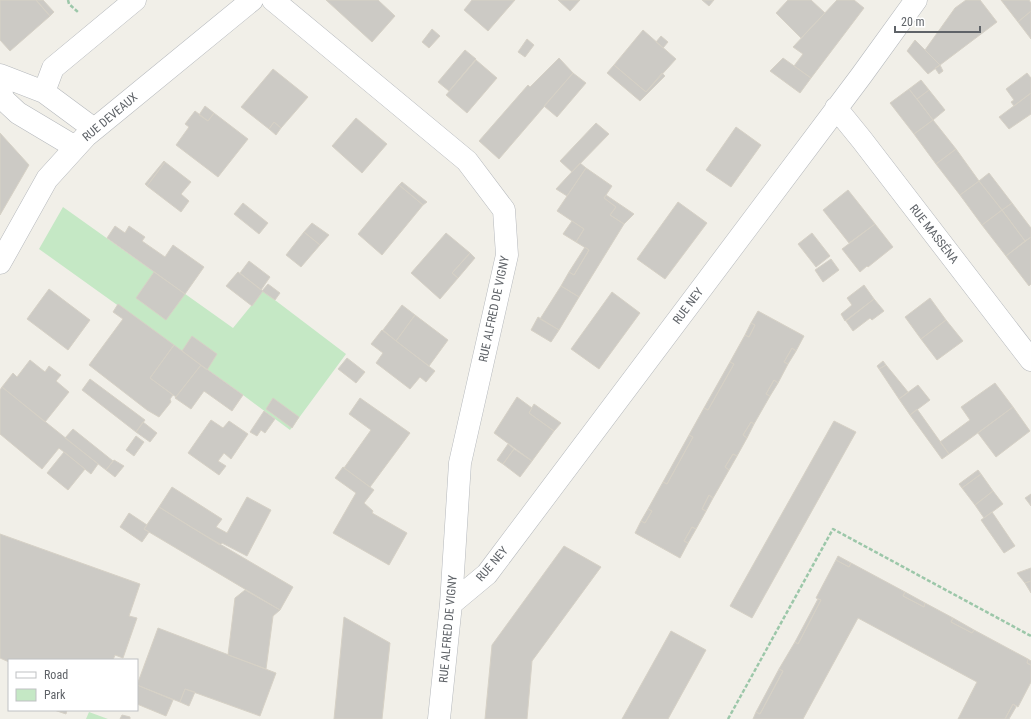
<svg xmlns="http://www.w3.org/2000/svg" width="1031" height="719" viewBox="0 0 1031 719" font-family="'Roboto Condensed',sans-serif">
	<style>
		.green { fill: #c5e8c5 }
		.building { fill: #cccac5; stroke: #d6d1c6 }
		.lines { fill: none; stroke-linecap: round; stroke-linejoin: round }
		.minor-casing { stroke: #b5b8bc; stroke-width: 23 }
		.path { stroke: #9cc7a9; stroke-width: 2.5; stroke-dasharray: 4 2; stroke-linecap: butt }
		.minor { stroke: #fff; stroke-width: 22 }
		.labels { text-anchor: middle; stroke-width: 3; stroke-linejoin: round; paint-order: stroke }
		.street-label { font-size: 12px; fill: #5f6368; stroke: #fff }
	</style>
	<rect width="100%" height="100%" fill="#f1efe8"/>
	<path class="green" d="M63,207L233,328L263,291L346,354L290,430L243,395L39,249Z
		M89,712L108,719H86Z"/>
	<path class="building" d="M0,0H36L50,16L10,51L0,40Z
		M36,0H43L54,12L50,16Z
		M326,0H378L395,16L372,42Z
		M472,0H515L488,31L464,10Z
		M558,0H580L570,11Z
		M702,0H714L709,6Z
		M788,0H811L825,13L801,38L776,13Z
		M837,0H854L864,8L811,78L794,66L803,54L793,47Z
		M966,0H980L997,22L940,65L925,50L955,8Z
		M1001,0H1029L1031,3V11L1018,22Z
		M1031,11V39L1018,22Z
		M432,29L440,36L429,48L422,42Z
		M643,30L676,59L646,92L614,65Z
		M661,36L668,42L663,48L656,42Z
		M527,39L534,45L525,57L518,52Z
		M915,40L940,65L928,74L907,51Z
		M465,50L476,59L449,91L438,82Z
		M559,58L573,73L499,159L479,141L528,85L530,87Z
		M783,58L811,78L800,93L770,71Z
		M476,60L497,78L467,113L446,95Z
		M614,65L646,92L662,73L665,76L640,101L607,73Z
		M940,65L943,71L939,74L935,68Z
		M273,69L308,97L281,128L274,122L269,129L241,107Z
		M573,73L586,83L557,117L544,106Z
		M1027,73L1031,78V93L1014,106L1011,102L1014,100L1006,89Z
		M921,80L929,90L917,99L909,89Z
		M909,89L933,120L914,134L890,103Z
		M929,90L945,110L933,120L917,99Z
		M1031,93V114L1009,129L999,117Z
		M205,106L214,113L208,121L199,115Z
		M195,111L208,121L214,113L248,139L218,177L176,145L189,127L185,124Z
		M356,118L387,144L362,173L332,146Z
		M933,120L956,149L936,164L914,134Z
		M274,122L281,128L276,135L269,129Z
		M596,123L609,134L572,172L560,161Z
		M736,127L761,145L731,187L706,170Z
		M0,133L29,165L0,215Z
		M956,149L979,181L960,195L936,164Z
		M164,161L165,162L147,186L145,184Z
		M165,162L191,182L181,194L189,201L181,212L147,186Z
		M580,163L586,168L567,196L556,189Z
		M586,168L612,186L604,198L616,207L610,215L624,224L579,297L561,286L569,272L574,275L589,250L576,242L584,229L557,211Z
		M989,173L1012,203L1002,210L979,181Z
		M979,181L1002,210L982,225L960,195Z
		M402,182L427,202L423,205L399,185Z
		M399,185L423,205L382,255L358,234Z
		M848,190L875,224L849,243L823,210Z
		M606,195L634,214L624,224L610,215L616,207L604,198Z
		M678,202L707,223L665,279L637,259Z
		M243,203L268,223L259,234L234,214Z
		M1012,203L1031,228V237L1025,241L1002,210Z
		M1002,210L1025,241L1006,256L982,225Z
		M572,221L584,229L576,242L563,234Z
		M312,223L329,235L320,245L304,232Z
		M875,224L893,247L868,267L867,266L860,272L842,249Z
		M115,226L125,233L129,226L145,237L142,241L165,257L173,245L204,267L185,294L107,238Z
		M304,232L320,245L301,267L286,255Z
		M446,233L470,253L452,273L458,278L440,299L411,273Z
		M812,233L830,256L816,267L798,244Z
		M1031,237V284L1029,286L1006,256Z
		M585,247L589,250L574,275L569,272Z
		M470,253L475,258L458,278L452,273Z
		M831,259L839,270L823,282L815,270Z
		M249,261L270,277L261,290L240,273Z
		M154,272L185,294L166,320L136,298Z
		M238,272L263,291L252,306L226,286Z
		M268,284L280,293L275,300L262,291Z
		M864,285L874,299L845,321L841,314L852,305L847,298Z
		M561,286L579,297L559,330L540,319Z
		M49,289L90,320L68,350L27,319Z
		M612,292L640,313L599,369L571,349Z
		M930,298L946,320L921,339L905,317Z
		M874,299L884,311L872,320L870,318L853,331L846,321Z
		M118,304L174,345L150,378L173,395L170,399L171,402L159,417L147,410L89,365L123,319L113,312Z
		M402,305L415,315L396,341L383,330Z
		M758,311L804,336L796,351L792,348L784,362L788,364L778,383L774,380L766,394L770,396L754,424L751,422L743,435L747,438L737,456L733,454L725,467L729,470L713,498L709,495L702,509L706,511L696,529L692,527L684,541L688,543L680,558L635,533L641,521L645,523L652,511L648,509L663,482L667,484L693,437L689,435L704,408L708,410L734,364L730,362L745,335L749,337L755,325L751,323Z
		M415,315L448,340L429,366L396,341Z
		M538,317L559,330L551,342L531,330Z
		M946,320L963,341L937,360L921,339Z
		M751,323L755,325L749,337L745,335Z
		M382,330L435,371L426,382L420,377L410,389L376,363L383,353L371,344Z
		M192,336L217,354L207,370L182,351Z
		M174,345L201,365L176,397L150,378Z
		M792,348L796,351L788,364L784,362Z
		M347,358L365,372L356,383L338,369Z
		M30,360L45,372L49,366L61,375L56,381L69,392L45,422L2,387L13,373L17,377Z
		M883,361L886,365L879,369L877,366Z
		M730,362L734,364L708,410L704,408Z
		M201,365L243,395L232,411L204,391L191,409L175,398Z
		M886,365L908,392L899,399L879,369Z
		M90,379L145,420L136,432L82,390Z
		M774,380L778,383L770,396L766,394Z
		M995,383L1013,407L949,454L940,442L970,420L961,407Z
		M918,385L930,400L910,415L899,399Z
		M2,387L98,464L91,474L59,448L42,469L0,434V390Z
		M517,397L532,408L529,413L554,431L532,461L494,433Z
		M273,398L299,417L292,428L266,409Z
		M360,398L410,433L370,487L344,468L371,430L349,414Z
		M534,404L561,423L554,431L529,413Z
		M1013,407L1030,431L996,457L978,433Z
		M917,409L949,454L942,459L910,415Z
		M264,411L275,419L265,433L261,430L257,436L250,432Z
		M211,420L223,428L229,421L248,434L231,459L224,453L218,461L226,466L219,475L188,453Z
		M834,421L856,432L752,618L730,606Z
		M143,422L157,433L150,442L136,432Z
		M751,422L754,424L747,438L743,435Z
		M73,429L113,461L106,470L65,438Z
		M689,435L693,437L667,484L663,482Z
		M136,436L144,442L134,456L126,450Z
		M508,444L514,449L503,464L497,460Z
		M514,449L532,461L520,477L503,464Z
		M64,452L85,469L68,490L47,473Z
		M733,454L737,456L729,470L725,467Z
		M114,460L124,466L115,477L106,470Z
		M343,467L374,490L364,503L373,511L372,513L407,533L389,565L333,533L356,493L335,478Z
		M978,470L981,474L962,488L959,484Z
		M981,474L993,491L975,505L962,488Z
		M172,487L222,519L216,527L227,533L247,497L271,510L247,556L222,543L220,545L159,507Z
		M993,491L1003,504L984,518L975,505Z
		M1031,494V506L1025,498Z
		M709,495L713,498L706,511L702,509Z
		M159,507L191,527L293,587L280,610L144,529Z
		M648,509L652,511L645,523L641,521Z
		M992,512L1015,546L1004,553L981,520Z
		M129,513L147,525L144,529L149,532L142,542L120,527Z
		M692,527L696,529L688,543L684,541Z
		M0,534L140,584L129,616L137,618L123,658L115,655L113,660H9V662L0,658Z
		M564,546L601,567L532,661L527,719H485L492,645Z
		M838,556L851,563L849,567L836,560Z
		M836,560L849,567L851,563L905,592L903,596L924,607L925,603L953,618L951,622L972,633L974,630L1028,659L1027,663L1031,665V682L1018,707L1013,704L1005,719H958L977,682L858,618L803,719H753L756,712L760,714L783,671L779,669L795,642L798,644L821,600L816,598Z
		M1031,568V581L1025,583L1017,573Z
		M1031,581V593L1025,583Z
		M245,590L280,610L273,616L266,669L228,655L235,598Z
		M905,592L925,603L924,607L903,596Z
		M818,599L821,600L798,644L795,642Z
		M344,617L390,643L382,719H334Z
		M953,618L974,630L972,633L951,622Z
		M158,628L276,673L260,716L185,689L180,702L137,685Z
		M671,631L706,650L668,719H622Z
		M1028,659L1031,661V665L1027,663Z
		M779,669L783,671L760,714L756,712Z
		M137,685L173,700L166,716L137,704Z
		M185,689L195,692L189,706L180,702Z
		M1013,704L1016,707L1009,719H1005Z
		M54,710H67L66,714Z
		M122,715L130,717V719H120Z"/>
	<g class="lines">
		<defs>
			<path id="minor" d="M273,0L467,161L504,210L507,255L460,463L451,604L439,719
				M0,75L44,92L94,129
				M0,90L4,100L18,113L75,147
				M44,92L53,68L135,0
				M836,108L862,140L1031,360
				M0,263L47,179L86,136L252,0
				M451,604L487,574L861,76L916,0"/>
		</defs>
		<use href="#minor" class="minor-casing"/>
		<path class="path" d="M68,0L69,4L79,13
			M728,719L833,529L1031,636"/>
		<use href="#minor" class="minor"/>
	</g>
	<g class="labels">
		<g class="street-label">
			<text transform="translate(110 117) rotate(-40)" y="4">RUE DEVEAUX</text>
			<text transform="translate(934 234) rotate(52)" y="4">RUE MASSÉNA</text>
			<text transform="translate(688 306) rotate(-53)" y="4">RUE NEY</text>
			<text transform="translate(494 309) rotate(-78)" y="4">RUE ALFRED DE VIGNY</text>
			<text transform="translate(492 564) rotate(-49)" y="4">RUE NEY</text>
			<text transform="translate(448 629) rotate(-85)" y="4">RUE ALFRED DE VIGNY</text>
		</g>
	</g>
	<rect x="8" y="659" width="130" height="52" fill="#ffffff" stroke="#bfc1c3"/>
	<rect x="16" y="672" width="20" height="6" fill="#ffffff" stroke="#bfc1c3"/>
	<text x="44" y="679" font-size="12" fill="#5f6368">Road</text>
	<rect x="16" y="689" width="20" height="12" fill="#c5e8c5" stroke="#bfc1c3"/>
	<text x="44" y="699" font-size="12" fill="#5f6368">Park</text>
	<path d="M895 26v6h85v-6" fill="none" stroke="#5f6368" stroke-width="2"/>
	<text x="901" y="26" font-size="12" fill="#5f6368" stroke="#ffffff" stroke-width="3" paint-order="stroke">20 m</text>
</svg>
